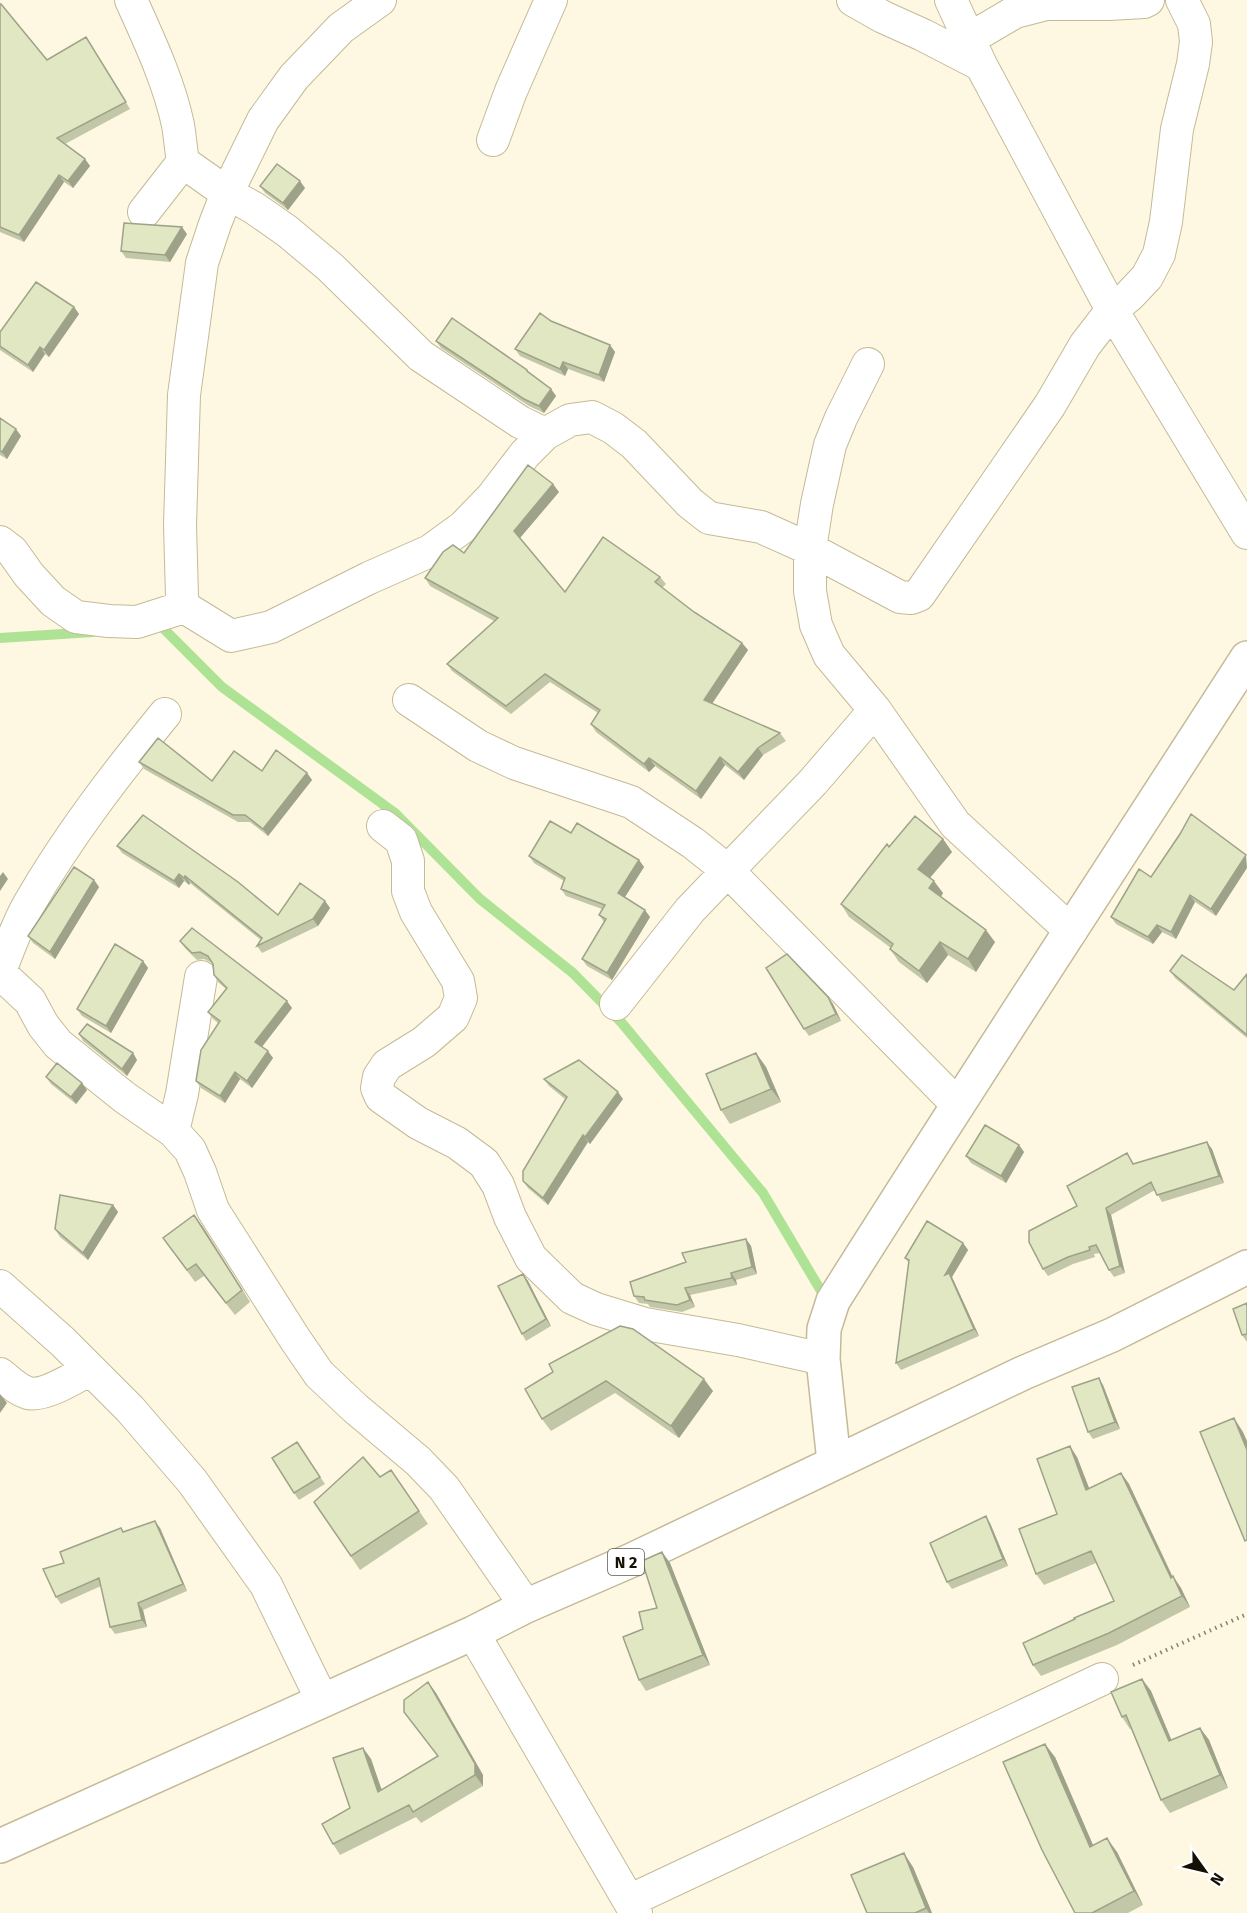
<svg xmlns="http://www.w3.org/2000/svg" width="1247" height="1913" viewBox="0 0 1247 1913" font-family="'Fira Sans',sans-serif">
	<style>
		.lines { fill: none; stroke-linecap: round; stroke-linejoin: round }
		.stream { stroke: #aee395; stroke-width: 10 }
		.minor-casing { stroke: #c4ba97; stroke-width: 34 }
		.tertiary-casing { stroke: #c4ba97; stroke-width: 36 }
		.primary-casing { stroke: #c4ba97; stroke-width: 36 }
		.path { stroke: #85806f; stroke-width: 4; stroke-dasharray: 1.5 4.5; stroke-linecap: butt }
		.minor { stroke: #fff; stroke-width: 32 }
		.tertiary { stroke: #fff; stroke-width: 33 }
		.primary { stroke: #fff; stroke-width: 33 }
		.wall { fill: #c2c7a8 }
		.shaded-wall { fill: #9ea288 }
		.building { fill: #e1e7c3; stroke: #9ea288; stroke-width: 1.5 }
		.labels { text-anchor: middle; stroke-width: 4.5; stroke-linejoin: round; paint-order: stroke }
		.shield { fill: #fff; stroke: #5a584f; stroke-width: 1.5 }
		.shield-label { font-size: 16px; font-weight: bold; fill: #141004 }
	</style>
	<rect width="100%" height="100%" fill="#fef8e2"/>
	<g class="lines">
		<path class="stream" d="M153,624H159L222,687L395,813L480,899L573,973L621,1022L763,1193L824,1296
			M0,638L93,632"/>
		<defs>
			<path id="minor" d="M131,0C149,40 169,82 178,125C180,137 181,150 183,162L144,212
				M853,0L883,17L923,35L981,65
				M951,0L981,65L1112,310L1247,533
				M969,39L1015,12L1046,4H1109L1144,2L1148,0
				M493,140L511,91L551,0
				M183,162L227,193L254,208L287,231L330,267L421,356L520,422L545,434
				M868,364L841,418L830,445L817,504L810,549V591L816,625L829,655L875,710L955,824L1071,931
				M0,542L12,551L29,575L53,601L76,617L109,621L137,622L184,607L231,636L271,627L369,578L430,551L463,527L492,497L525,454L545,434L570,420L592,417L613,428L634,444L690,503L709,518L761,527L810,549L900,597L911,598L919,595L1050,405L1085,345L1112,310L1129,296L1147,277L1159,254L1166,222L1177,129L1193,64L1196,42L1194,24L1182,0
				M184,607L182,597L180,525L184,395L202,263L215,224L227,193L263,120L294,77L341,28L380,0
				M409,700L478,746L514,763L631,802L693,843L727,870L957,1104
				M383,826L401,840L408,861V891L416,912L458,981L461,998L453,1017L424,1042L387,1065L379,1077L377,1088L381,1097L418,1123L457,1143L484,1163L498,1185L510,1217L531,1258L572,1298L596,1309L645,1324L738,1340L823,1359
				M0,971C9,948 17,925 29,904C68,836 116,774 165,714
				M0,973L30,1001L43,1025L58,1044L124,1097L173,1131L190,1150L200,1172L213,1210L295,1339L319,1374L355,1408L418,1461L444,1488L526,1606
				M616,1004L690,910L813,782L875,710
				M173,1131L182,1094L201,977
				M0,1286L63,1342L130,1409L192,1481L266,1585L322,1700
				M0,1374C9,1381 17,1390 28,1393C44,1397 76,1377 90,1369
				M473,1633L636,1913
				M629,1901L1102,1679"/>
			<path id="tertiary" d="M834,1462L823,1359L824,1329L833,1301C969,1085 1109,872 1247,658"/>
			<path id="primary" d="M0,1846L473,1633L526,1606L632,1560L1023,1373L1112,1335L1247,1267"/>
		</defs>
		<use href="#minor" class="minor-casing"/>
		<use href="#tertiary" class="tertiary-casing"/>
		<use href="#primary" class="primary-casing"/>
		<path class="path" d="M1133,1665L1247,1614"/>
		<use href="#minor" class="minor"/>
		<use href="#tertiary" class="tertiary"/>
		<use href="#primary" class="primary"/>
	</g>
	<path class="wall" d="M0,4L47,60L86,37L130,109L65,144L85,159L90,166L73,188L64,182L24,242L0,232Z
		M260,186L305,188L288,210L265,193Z
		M187,234L170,262L126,258L121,251Z
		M74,307L79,314L49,357L45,354L33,372L0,350V332Z
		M551,321L610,345L615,352L604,382L568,369L565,376L520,356L515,349Z
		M436,341L527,370L530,374L551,389L556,396L544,413L529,406L441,348Z
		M0,418L21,436L7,459L0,455Z
		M559,492L520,538L565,592L660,577L666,584L662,588L694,612L742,643L748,650L712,704L780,733L786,741L763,755L744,780L725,765L701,799L655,766L649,772L596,732L591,724L598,713L550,682L511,714L452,671L447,664L494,621L430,586L425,578Z
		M139,762L212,781L262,771L307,773L312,780L268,836L250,822H238L144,769Z
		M571,833L639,860L644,867L625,897L650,917L612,980L587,966L582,959L604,922L599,915L602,909L566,896L561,889L564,881L534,863L529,856Z
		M1180,834L1216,916L1195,902L1176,939L1162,932L1153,944L1116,924L1111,917L1151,877Z
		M943,839L952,852L930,878L943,893L941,897L995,942L976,972L948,955L927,983L899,962L890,949L891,948L849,917L841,904L889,847Z
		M117,846L278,915L325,901L330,908L318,926L262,953L257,946L261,940L190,883L189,885L184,881L179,888L122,853Z
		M94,880L99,887L55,959L33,943L28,936Z
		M192,928L292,1008L262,1047L273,1058L252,1088L240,1079L225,1103L201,1088L196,1081L218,1023L213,1019L208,1012L226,989L218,982L214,975L212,963L204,959L197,960L185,948L180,941Z
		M143,961L148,968L111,1033L82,1016L77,1009Z
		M1170,971L1234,990L1247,974V1038L1175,978Z
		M828,997L833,1004L841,1021L809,1036L804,1029Z
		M79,1034L133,1053L137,1060L127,1076L83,1041Z
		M756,1053L766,1067L781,1102L730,1124L721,1110Z
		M46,1077L87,1090L76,1104L51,1084Z
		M544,1079L623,1099L590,1144L588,1142L548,1205L528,1188L523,1181L565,1099L549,1086Z
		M1019,1145L1024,1152L1006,1183L971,1163L966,1156Z
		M1212,1149L1224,1183L1162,1202L1155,1190L1111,1215L1125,1273L1114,1277L1109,1270L1100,1253L1094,1254L1095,1257L1073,1264L1048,1276L1043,1269L1077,1206L1127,1153L1134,1164Z
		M113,1205L118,1212L88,1260L60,1237L55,1229Z
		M194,1215L250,1302L235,1315L204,1276L195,1282L163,1238Z
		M746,1239L751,1246L757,1274L736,1280L737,1285L690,1295L695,1307L682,1312L650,1307L648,1304L639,1303L634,1296Z
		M963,1243L968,1250L952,1277L979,1336L901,1370L896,1363L909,1263L905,1258Z
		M523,1274L528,1281L551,1326L526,1341L522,1334Z
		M1247,1303V1342L1242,1335Z
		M553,1372L713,1391L679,1438L615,1393L551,1431L542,1419Z
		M1103,1385L1120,1429L1093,1439L1088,1432Z
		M297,1442L325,1484L299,1500L294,1493Z
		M1077,1457L1089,1488L1121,1473L1129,1484L1173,1577L1181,1588L1190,1607L1117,1645L1041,1676L1033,1665L1114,1601L1096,1563L1044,1585L1036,1574L1057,1514Z
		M391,1470L428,1524L360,1570L314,1502L380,1477Z
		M990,1523L1008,1566L952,1589L947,1582Z
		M121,1528L124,1532L160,1528L187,1591L143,1610L147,1627L115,1634L110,1627L101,1586L61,1604L56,1597L64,1563Z
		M662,1552L670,1563L710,1665L646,1691L639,1680L657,1608Z
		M1142,1679L1151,1691L1171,1740L1200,1728L1209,1740L1228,1788L1170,1813L1161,1800L1131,1729H1130L1122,1717Z
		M428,1682L436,1693L483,1775V1786L421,1823L416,1817L340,1855L333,1844L350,1808L363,1748L371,1759L381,1790L437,1757Z
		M1055,1757L1093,1846L1117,1852L1143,1905L1128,1913H1075Z
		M913,1867L932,1913H867Z"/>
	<path class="shaded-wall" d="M85,159L90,166L73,188L68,181Z
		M59,175L64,182L24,242L19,235Z
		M300,181L305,188L288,210L283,203Z
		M182,227L187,234L170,262L165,255Z
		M74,307L79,314L49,357L44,350Z
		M610,345L615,352L604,382L599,375Z
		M40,347L45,354L33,372L28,365Z
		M563,362L568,369L565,376L560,369Z
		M551,389L556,396L544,413L539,406Z
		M16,429L21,436L7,459L2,452Z
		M553,484L559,492L519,539L514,531Z
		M742,643L748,650L709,708L704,700Z
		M758,748L763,755L744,780L738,772Z
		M720,757L725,765L701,799L696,791Z
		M649,758L655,766L649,772L644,764Z
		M307,773L312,780L268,836L263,829Z
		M943,839L952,852L927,881L918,869Z
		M1246,855L1247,868L1216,916L1211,909Z
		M639,860L644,867L623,900L618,893Z
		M3,872L8,879L0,891V876Z
		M179,874L184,881L179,888L174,881Z
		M185,876L190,883L189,885L184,878Z
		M94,880L99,887L55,959L50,952Z
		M934,881L943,893L938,901L929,888Z
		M1190,895L1195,902L1176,939L1171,932Z
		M325,901L330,908L318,926L313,919Z
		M645,910L650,917L612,980L607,973Z
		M1157,925L1162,932L1153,944L1148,937Z
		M986,930L995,942L976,972L968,959Z
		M940,942L948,955L927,983L919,971Z
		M143,961L148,968L111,1033L106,1026Z
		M828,997L833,1004L841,1021L836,1014Z
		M287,1001L292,1008L260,1049L255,1042Z
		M268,1051L273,1058L252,1088L247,1081Z
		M133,1053L137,1060L127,1076L122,1069Z
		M756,1053L766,1067L781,1102L771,1089Z
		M235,1072L240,1079L225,1103L220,1096Z
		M82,1083L87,1090L76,1104L71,1097Z
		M618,1092L623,1099L590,1144L585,1137Z
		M583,1135L588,1142L548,1205L543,1198Z
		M1207,1142L1212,1149L1224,1183L1219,1176Z
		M1019,1145L1024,1152L1006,1183L1001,1176Z
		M113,1205L118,1212L88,1260L83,1253Z
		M1106,1208L1111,1215L1125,1273L1120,1266Z
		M194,1215L203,1227L250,1302L242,1290Z
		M746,1239L751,1246L757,1274L752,1267Z
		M963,1243L968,1250L952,1277L979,1336L974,1329L945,1275Z
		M731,1273L736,1280L737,1285L732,1278Z
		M523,1274L528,1281L551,1326L546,1319Z
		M685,1288L690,1295L695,1307L690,1300Z
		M1099,1378L1103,1385L1120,1429L1115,1422Z
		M704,1379L713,1391L679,1438L671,1426Z
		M0,1394L7,1403L0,1413Z
		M1234,1418L1243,1432L1247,1441V1450Z
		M1070,1446L1077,1457L1094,1501L1086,1490Z
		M1121,1473L1129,1484L1178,1589L1171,1578Z
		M986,1516L990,1523L1008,1566L1003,1559Z
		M155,1521L160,1528L187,1591L183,1584Z
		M662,1552L670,1563L710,1665L703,1655Z
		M1173,1576L1181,1588L1190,1607L1182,1596Z
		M138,1603L143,1610L147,1627L142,1620Z
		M1142,1679L1151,1691L1177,1753L1169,1741Z
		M428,1682L436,1693L483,1775V1786L475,1775Z
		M1200,1728L1209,1740L1228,1788L1220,1775Z
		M1045,1744L1055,1757L1100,1861L1090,1847Z
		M363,1748L371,1759L386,1802L378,1792Z
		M1107,1838L1117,1852L1143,1905L1134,1891Z
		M904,1853L913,1867L932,1913H929L926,1908Z"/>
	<path class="building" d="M0,4H1L47,60L86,37L126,102L57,138L85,159L68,181L59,175L19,235L0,227Z
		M277,164L300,181L283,203L260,186Z
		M124,223L182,227L165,255L121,251Z
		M36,282L74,307L44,350L40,347L28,365L0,346V332Z
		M540,313L551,321L610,345L599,375L563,362L560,369L515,349Z
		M452,318L527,370V371L551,389L539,406L524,399L436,341Z
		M0,418L16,429L2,452L0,451Z
		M528,465L553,484L514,531L565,592L603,537L660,577L655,582L694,612L742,643L704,700L780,733L758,748L738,772L720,757L696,791L649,758L644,764L591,724L600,710L545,674L506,706L447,664L498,618L425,578L443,552L453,545L464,553Z
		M158,738L212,781L234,751L262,771L276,750L307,773L263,829L245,815H233L139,762Z
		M1191,814L1246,855L1211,909L1190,895L1171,932L1157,925L1148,937L1111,917L1139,869L1151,877L1180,834Z
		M143,815L238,882L278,915L300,883L325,901L313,919L257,946L262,938L185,876L184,878L179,874L174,881L117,846Z
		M915,816L943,839L918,869L934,881L929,888L986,930L968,959L940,942L919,971L890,949L893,944L841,904L887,844L889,847Z
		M550,821L571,833L577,823L639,860L618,893L645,910L607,973L582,959L606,919L599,915L605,905L561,889L565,878L529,856Z
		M74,867L94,880L50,952L28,936Z
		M192,928L287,1001L255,1042L268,1051L247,1081L235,1072L220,1096L196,1081L201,1050L220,1021L208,1012L227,988L214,975L213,964L208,956L200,952L192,953L180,941Z
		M115,944L143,961L106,1026L77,1009Z
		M787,954L828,997L836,1014L804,1029L766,968Z
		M1182,955L1234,990L1247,974V1035L1170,971Z
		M87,1024L133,1053L122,1069L79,1034Z
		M756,1053L771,1089L721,1110L706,1074Z
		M579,1060L618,1092L585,1137L583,1135L543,1198L523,1181V1171L567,1097L544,1079Z
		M57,1063L82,1083L71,1097L46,1077Z
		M985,1125L1019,1145L1001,1176L966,1156Z
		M1207,1142L1219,1176L1157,1195L1151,1182L1106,1208L1120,1266L1109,1270L1096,1245L1089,1247L1090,1250L1068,1257L1043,1269L1029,1242V1231L1077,1206L1067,1186L1127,1153L1133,1164Z
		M60,1195L113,1205L83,1253L55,1229Z
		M194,1215L242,1290L226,1303L196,1264L187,1270L163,1238Z
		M927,1221L963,1243L945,1275L949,1273L974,1329L896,1363L909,1260L905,1258Z
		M746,1239L752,1267L731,1273L732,1278L685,1288L690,1300L677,1305L645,1300L644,1297L634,1296L630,1282L686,1262L682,1253Z
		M523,1274L546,1319L522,1334L498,1286Z
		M1247,1303V1334L1242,1335L1233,1309Z
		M620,1326L633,1329L704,1379L671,1426L606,1381L542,1419L525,1389L553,1372L549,1364Z
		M1099,1378L1115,1422L1088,1432L1072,1387Z
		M1234,1418L1247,1450V1540L1245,1541L1200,1432Z
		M297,1442L320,1477L294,1493L272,1458Z
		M1070,1446L1086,1490L1121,1473L1171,1578L1173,1576L1182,1596L1109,1633L1033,1665L1023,1643L1075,1619L1074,1618L1114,1601L1091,1551L1036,1574L1019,1529L1057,1514L1037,1459Z
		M363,1457L380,1477L391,1470L419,1511L351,1556L314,1502Z
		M986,1516L1003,1559L947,1582L930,1543Z
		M155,1521L183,1584L138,1603L142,1620L110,1627L99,1578L56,1597L43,1569L64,1563L60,1552L121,1528L123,1532Z
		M662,1552L703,1655L639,1680L623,1637L643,1629L639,1612L657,1608L642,1561Z
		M1142,1679L1169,1741L1200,1728L1220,1775L1161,1800L1126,1715L1122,1717L1111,1692Z
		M428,1682L475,1764V1775L413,1812L409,1805L333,1844L322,1824L350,1808L333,1758L363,1748L378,1792L438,1756L404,1712V1700Z
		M1045,1744L1090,1847L1107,1838L1134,1891L1092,1913H1075L1042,1850L1003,1762Z
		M904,1853L926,1908L915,1913H867L851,1875Z"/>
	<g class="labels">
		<rect class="shield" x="608" y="1549" width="36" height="26" rx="4.5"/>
		<g class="shield-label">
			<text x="626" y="1568">N 2</text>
		</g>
	</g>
	<g transform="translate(1205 1871) rotate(124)" stroke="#ffffff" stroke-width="4.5" paint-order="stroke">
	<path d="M0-4.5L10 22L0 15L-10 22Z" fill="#141004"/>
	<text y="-9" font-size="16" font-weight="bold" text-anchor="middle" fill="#141004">N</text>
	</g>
</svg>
